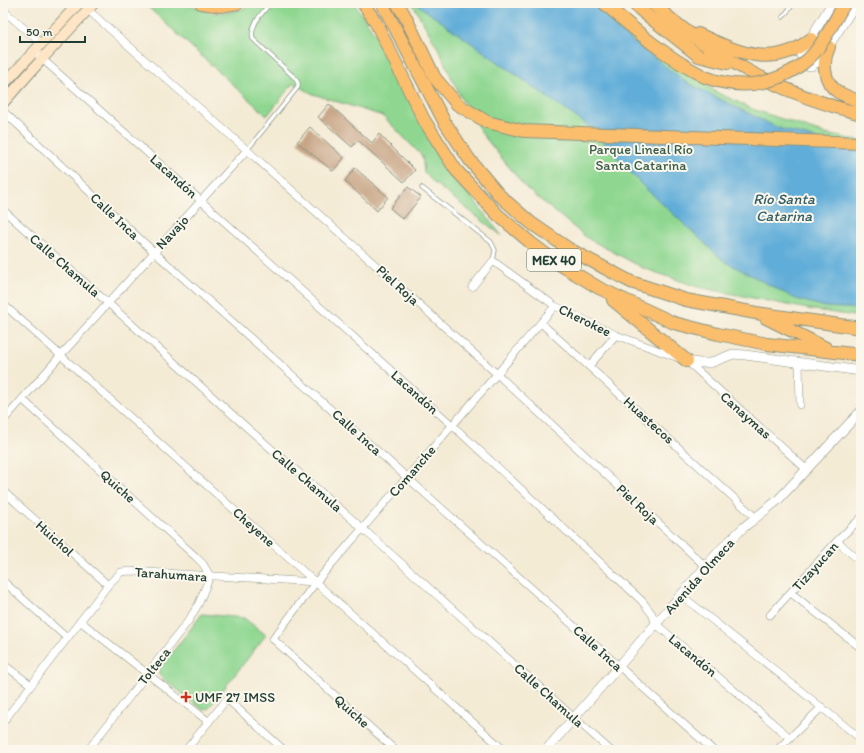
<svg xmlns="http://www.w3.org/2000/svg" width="864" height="753" viewBox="0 0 864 753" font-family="Itim,sans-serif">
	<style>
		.green { fill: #8fd791; stroke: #578a62 }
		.water { fill: #60add9; stroke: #407586 }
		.building { fill: #c8a485 }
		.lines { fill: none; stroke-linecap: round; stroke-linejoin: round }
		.service-casing { stroke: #8a9484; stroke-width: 5 }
		.minor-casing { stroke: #8a9484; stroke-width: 8 }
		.tertiary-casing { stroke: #8a9484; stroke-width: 10 }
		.secondary-casing { stroke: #8a9484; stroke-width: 12 }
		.trunk-casing { stroke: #8a9484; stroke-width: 14 }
		.service { stroke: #fff; stroke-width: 3.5 }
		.minor { stroke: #fff; stroke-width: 7 }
		.tertiary { stroke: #fff; stroke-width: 9 }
		.secondary { stroke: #fde5c5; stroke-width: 10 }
		.trunk { stroke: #fabe6d; stroke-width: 12 }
		.trunk-bridge-casing { stroke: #8a9484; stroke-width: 14; stroke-linecap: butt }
		.trunk-bridge { stroke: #fabe6d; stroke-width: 12 }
		.poi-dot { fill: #c8321e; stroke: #fbf7ec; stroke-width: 1.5 }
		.labels { text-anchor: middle; stroke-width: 4; stroke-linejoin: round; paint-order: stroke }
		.shield { fill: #fbf7ec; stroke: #61756b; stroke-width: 1 }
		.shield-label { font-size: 13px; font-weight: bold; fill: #1f3d34 }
		.park-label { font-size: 14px; fill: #355c47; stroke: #fbf7ec }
		.street-label { font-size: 14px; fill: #1f3d34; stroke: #fbf7ec }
		.poi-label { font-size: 14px; fill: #1f3d34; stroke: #fbf7ec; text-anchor: start }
		.water-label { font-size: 15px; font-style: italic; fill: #325f66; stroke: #fbf7ec }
	</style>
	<rect width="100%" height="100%" fill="#fbf7ec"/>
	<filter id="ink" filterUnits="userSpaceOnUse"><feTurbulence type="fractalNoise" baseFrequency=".025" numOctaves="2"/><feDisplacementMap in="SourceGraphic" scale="8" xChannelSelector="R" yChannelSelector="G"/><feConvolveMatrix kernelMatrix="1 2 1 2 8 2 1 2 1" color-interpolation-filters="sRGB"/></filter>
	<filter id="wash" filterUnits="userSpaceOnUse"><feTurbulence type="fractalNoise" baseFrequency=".012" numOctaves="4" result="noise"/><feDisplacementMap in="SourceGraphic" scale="16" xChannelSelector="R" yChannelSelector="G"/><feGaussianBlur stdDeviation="0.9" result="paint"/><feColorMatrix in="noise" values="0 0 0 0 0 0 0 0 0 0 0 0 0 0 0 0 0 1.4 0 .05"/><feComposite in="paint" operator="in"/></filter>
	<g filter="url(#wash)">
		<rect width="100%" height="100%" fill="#f4ebd5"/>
		<path class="green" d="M151,3H185L212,13L231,12L249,7L255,3H354L387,52L433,139L479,207L502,236L434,183L424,172L422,156L383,116L313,94L293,83L267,116L148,7Z
			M412,3H603L670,61L716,92L752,109L785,120L825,134L861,141V317L808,309L698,287L643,268L587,238L526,188L483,135L460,96L439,50Z
			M202,614L244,618L266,635L208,709L203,710L159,675V670Z"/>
		<path class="water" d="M415,3H593L617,29L686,82L778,128L861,152V309L826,307L796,299L724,261L641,184L591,128Z"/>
		<g id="blocks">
			<path class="building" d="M329,104L372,143L379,134L415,170L404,182L358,140L352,147L318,117Z
				M310,127L344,158L333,171L297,142Z
				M355,168L388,197L377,211L345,181Z
				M408,187L421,197L403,219L390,208Z"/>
		</g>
	</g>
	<g filter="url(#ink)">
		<use href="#blocks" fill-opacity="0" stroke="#8a9484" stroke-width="1"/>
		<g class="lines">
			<defs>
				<path id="service" d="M783,17L794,3
					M247,150L298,87V83L295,78L253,39C249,25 263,13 270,3
					M422,188L491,242L495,250L493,261"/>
				<path id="minor" d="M87,9L247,150L497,374L705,566
					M3,10L42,44
					M39,56L452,425L642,601L652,614L656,624L789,737
					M3,111L154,252L713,750
					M3,210L108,303L244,425L362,528L610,750
					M472,287L493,261L555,306L616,335L687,361L806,469
					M3,304L504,750
					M541,323L756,518
					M799,362L800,405
					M589,366L616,335
					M22,399L196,557L203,564L210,576L199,603L189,620L88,750
					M3,421L61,355L247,150
					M3,491L108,585
					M837,541L861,562
					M3,581L67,638
					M791,593L861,648
					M681,595L861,739
					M770,615L837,541L861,518
					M80,621L209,722
					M3,664L31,685
					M3,722L108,585L121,572L130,571L316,582
					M186,750L227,699L284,750
					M395,750L273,639L316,582L497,374L555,306
					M777,750L822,707"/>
				<path id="tertiary" d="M832,3L801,54V60L805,65L811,66L819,61L856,3
					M687,361L699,363H710L733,354L745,355L861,371
					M546,750L721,549L744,527L778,500L861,411"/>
				<path id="secondary" d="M3,85L79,3
					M3,103L42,59L94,3"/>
				<path id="trunk" d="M201,3L221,6L238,3
					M363,3L375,21L424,120L456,170L498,215L531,243L559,264L599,288L674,323L718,334L767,344L861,355
					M382,3L444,121L469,159L499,195L531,223L569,249L631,282L686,300L756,313L861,328
					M397,3L405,16L435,78L457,104L487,122L524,131L861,143
					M604,3C636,31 667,58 705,77
					M633,3L643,12L699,56L727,63
					M652,3C714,58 781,94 861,114
					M698,34C738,52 772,70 811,39
					M829,47C822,62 823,82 838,92C845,96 853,99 861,102
					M613,300L687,361
					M766,318L826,348"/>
			</defs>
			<use href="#service" class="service-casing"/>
			<use href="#minor" class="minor-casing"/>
			<use href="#tertiary" class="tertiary-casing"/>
			<use href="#secondary" class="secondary-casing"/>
			<use href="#trunk" class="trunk-casing"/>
			<use href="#service" class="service"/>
			<use href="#minor" class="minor"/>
			<use href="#tertiary" class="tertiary"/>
			<use href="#secondary" class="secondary"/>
			<use href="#trunk" class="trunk"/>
			<defs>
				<path id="trunk-bridge" d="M705,77C731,87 757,87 782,76C795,70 805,64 814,53C827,38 835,19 845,3"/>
			</defs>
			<use href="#trunk-bridge" class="trunk-bridge-casing"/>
			<use href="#trunk-bridge" class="trunk-bridge"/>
		</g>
	</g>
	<path class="poi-dot" d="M184 691h4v4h4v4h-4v4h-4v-4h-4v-4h4z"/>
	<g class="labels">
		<rect class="shield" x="527" y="249" width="54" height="22" rx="3"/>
		<g class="shield-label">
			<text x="554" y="265">MEX 40</text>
		</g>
		<g class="park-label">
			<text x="641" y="154">Parque Lineal Río<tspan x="641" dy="16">Santa Catarina</tspan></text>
		</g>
		<g class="street-label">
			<text transform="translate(174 176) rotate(42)" y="5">Lacandón</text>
			<text transform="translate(115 216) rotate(43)" y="5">Calle Inca</text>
			<text transform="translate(172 232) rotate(-47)" y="5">Navajo</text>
			<text transform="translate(65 265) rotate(41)" y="5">Calle Chamula</text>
			<text transform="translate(398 285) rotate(42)" y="5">Piel Roja</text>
			<text transform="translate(585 320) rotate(26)" y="5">Cherokee</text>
			<text transform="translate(415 392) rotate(42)" y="5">Lacandón</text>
			<text transform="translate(746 415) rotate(42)" y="5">Canaymas</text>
			<text transform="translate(649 420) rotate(42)" y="5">Huastecos</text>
			<text transform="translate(357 432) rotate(42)" y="5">Calle Inca</text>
			<text transform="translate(412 471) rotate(-49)" y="5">Comanche</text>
			<text transform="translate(307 480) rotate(41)" y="5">Calle Chamula</text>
			<text transform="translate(118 486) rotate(42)" y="5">Quiche</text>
			<text transform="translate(638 504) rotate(43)" y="5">Piel Roja</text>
			<text transform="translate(254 527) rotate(42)" y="5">Cheyene</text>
			<text transform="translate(55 538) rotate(42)" y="5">Huichol</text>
			<text transform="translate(815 566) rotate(-48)" y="5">Tizayucan</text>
			<text transform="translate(171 574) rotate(4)" y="5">Tarahumara</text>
			<text transform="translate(699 576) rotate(-48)" y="5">Avenida Olmeca</text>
			<text transform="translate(598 648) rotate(42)" y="5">Calle Inca</text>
			<text transform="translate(693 655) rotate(40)" y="5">Lacandón</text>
			<text transform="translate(154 666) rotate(-52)" y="5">Tolteca</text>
			<text transform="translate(549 695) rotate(42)" y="5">Calle Chamula</text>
			<text transform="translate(352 711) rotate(42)" y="5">Quiche</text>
		</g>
		<g class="poi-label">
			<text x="195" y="702">UMF 27 IMSS</text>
		</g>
		<g class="water-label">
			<text x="784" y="204">Río Santa<tspan x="784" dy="17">Catarina</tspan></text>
		</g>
	</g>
	<rect width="864" height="753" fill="none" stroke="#fbf7ec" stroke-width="16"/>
	<path d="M20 36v6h65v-6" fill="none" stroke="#1f3d34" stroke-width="2"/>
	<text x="26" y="36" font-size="12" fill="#1f3d34" stroke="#fbf7ec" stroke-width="3" paint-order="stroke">50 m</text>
</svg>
